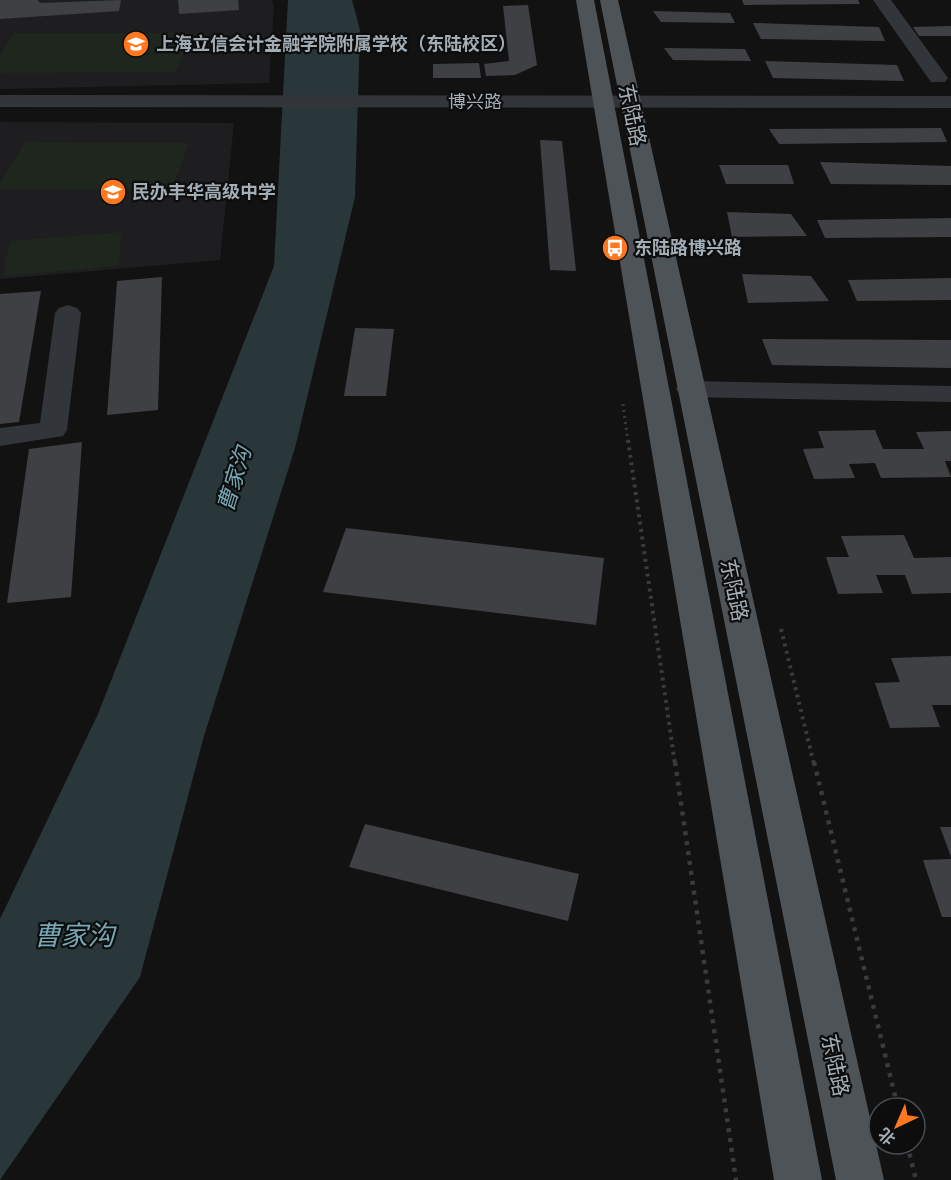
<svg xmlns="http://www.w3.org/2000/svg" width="951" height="1180" viewBox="0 0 951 1180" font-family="Mulish,'Noto Sans SC',sans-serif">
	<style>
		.built { fill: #1e1e20 }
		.green { fill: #1e261e }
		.water { fill: #29373a }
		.building { fill: #3e4044 }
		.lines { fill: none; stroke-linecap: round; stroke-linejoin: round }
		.path-far2 { stroke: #383c40; stroke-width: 3; stroke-dasharray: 2 4; stroke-linecap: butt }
		.path-far1 { stroke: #383c40; stroke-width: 4; stroke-dasharray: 3 4.5; stroke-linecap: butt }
		.path { stroke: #383c40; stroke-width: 4.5; stroke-dasharray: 4 6; stroke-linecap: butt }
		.minor { fill: #323539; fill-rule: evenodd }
		.major { fill: #4e5358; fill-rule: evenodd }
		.labels { text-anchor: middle; stroke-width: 4.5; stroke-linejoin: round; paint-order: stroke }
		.far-poi-label { font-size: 18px; font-weight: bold; fill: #a2adb5; stroke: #0d0d0e; text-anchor: start }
		.far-street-label { font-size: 18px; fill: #a2adb5; stroke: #0d0d0e }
		.street-label { font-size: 21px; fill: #a2adb5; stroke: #0d0d0e }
		.water-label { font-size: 22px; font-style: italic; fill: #75a7b4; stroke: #0d0d0e }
		.near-water-label { font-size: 27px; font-style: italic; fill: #75a7b4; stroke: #0d0d0e }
	</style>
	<rect width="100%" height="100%" fill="#121213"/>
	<path class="built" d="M0,0H271L274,6L269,83L0,89Z
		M0,122L234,123L220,260L0,279Z"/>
	<path class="green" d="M14,33H192L176,72L0,73V55Z
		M25,142L189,143L171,191L0,189V184Z
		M121,232L119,266L3,276L10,241Z"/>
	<path class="water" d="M288,0H352L360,30L355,197L295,448L204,736L140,977L0,1180V919L98,714L274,266Z"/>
	<path class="building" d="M0,0H38L40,3L121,0L119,11L0,19Z
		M178,0H238L239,10L179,14Z
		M742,0H858L860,4L744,5Z
		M528,5L537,65L515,75L486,76L484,64L509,61L503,6Z
		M653,11L730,13L735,23L661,22Z
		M753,23L879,27L885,41L761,39Z
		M951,26V36H919L913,27Z
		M664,48L745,49L751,61L673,60Z
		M765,61L897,65L904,81L773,78Z
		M479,63L481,78H433V64Z
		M941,128L947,142L779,144L769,129Z
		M540,140L562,141L576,271L550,270Z
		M820,162L951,166V185L831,184Z
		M719,165H788L794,184H726Z
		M727,212L791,214L807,236L732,237Z
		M951,218V237L825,238L817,220Z
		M742,274L811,276L829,301L748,303Z
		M162,277L158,410L107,415L117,281Z
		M951,278V300L857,301L848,280Z
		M41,291L19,422L0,424V294Z
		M355,328L394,329L386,396H344Z
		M762,339L951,340V368L772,365Z
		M875,430L883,449H924L916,432L951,431V461H945L951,477L881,478L875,463L849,464L855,478L814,479L803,449L824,448L818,431Z
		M82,442L71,597L7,603L29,449Z
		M346,528L604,558L596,625L323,592Z
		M904,535L914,558L951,557V593L912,594L905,575H876L883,593L838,594L826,557H849L841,536Z
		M951,656V705H932L940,727L890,728L875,683L900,682L891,658Z
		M365,824L579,874L568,921L349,867Z
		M940,827H951V857Z
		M951,859V917H942L923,860Z"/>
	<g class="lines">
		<path class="path-far2" d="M623,404L628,442"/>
		<path class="path-far1" d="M628,440L675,764
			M781,629L814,764"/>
		<path class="path" d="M675,762L736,1180
			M814,762L898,1108
			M907,1144L916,1180"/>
		<path class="minor" d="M873,0H891L948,78L945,82H931Z
			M0,95L951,96V108L0,107Z
			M68,305L77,308L81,313L67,430L63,436L0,446V428L40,423L55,313L59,308Z
			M690,381L951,386V402L690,397L680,395L676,389L680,383Z"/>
		<path class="major" d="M576,0H594L822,1180H774Z
			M600,0H618L884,1180H836Z"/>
	</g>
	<defs>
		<symbol id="school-disc" viewBox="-11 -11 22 22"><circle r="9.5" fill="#ff771e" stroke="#0d0d0e"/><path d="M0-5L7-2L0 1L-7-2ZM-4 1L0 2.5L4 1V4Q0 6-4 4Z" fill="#fff"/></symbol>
		<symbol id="bus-disc" viewBox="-11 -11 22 22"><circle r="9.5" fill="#ff771e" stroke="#0d0d0e"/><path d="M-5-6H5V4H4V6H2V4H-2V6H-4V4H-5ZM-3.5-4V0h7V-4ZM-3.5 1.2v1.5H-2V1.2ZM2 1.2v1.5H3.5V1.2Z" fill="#fff"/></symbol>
	</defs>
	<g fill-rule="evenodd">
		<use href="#school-disc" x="121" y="29" width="30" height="30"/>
		<use href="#school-disc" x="98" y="177" width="30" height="30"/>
		<use href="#bus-disc" x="600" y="233" width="30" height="30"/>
	</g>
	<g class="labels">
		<g class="far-poi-label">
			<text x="156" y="50">上海立信会计金融学院附属学校（东陆校区）</text>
			<text x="132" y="198">民办丰华高级中学</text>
			<text x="634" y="254">东陆路博兴路</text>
		</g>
		<g class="far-street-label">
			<text x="475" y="108">博兴路</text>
		</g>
		<g class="street-label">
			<text transform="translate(632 115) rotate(78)" y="7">东陆路</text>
			<text transform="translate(734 590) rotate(78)" y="7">东陆路</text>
			<text transform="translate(835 1065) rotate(78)" y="7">东陆路</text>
		</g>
		<g class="water-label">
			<text transform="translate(234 479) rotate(-73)" y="8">曹家沟</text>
		</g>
		<g class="near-water-label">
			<text x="74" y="945">曹家沟</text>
		</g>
	</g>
	<g transform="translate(897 1126) rotate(224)"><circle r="28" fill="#0d0d0e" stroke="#494d51" stroke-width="1.5"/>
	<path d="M0-4.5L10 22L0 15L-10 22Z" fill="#ff771e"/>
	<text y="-9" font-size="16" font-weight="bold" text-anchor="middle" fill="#a2adb5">北</text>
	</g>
</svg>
